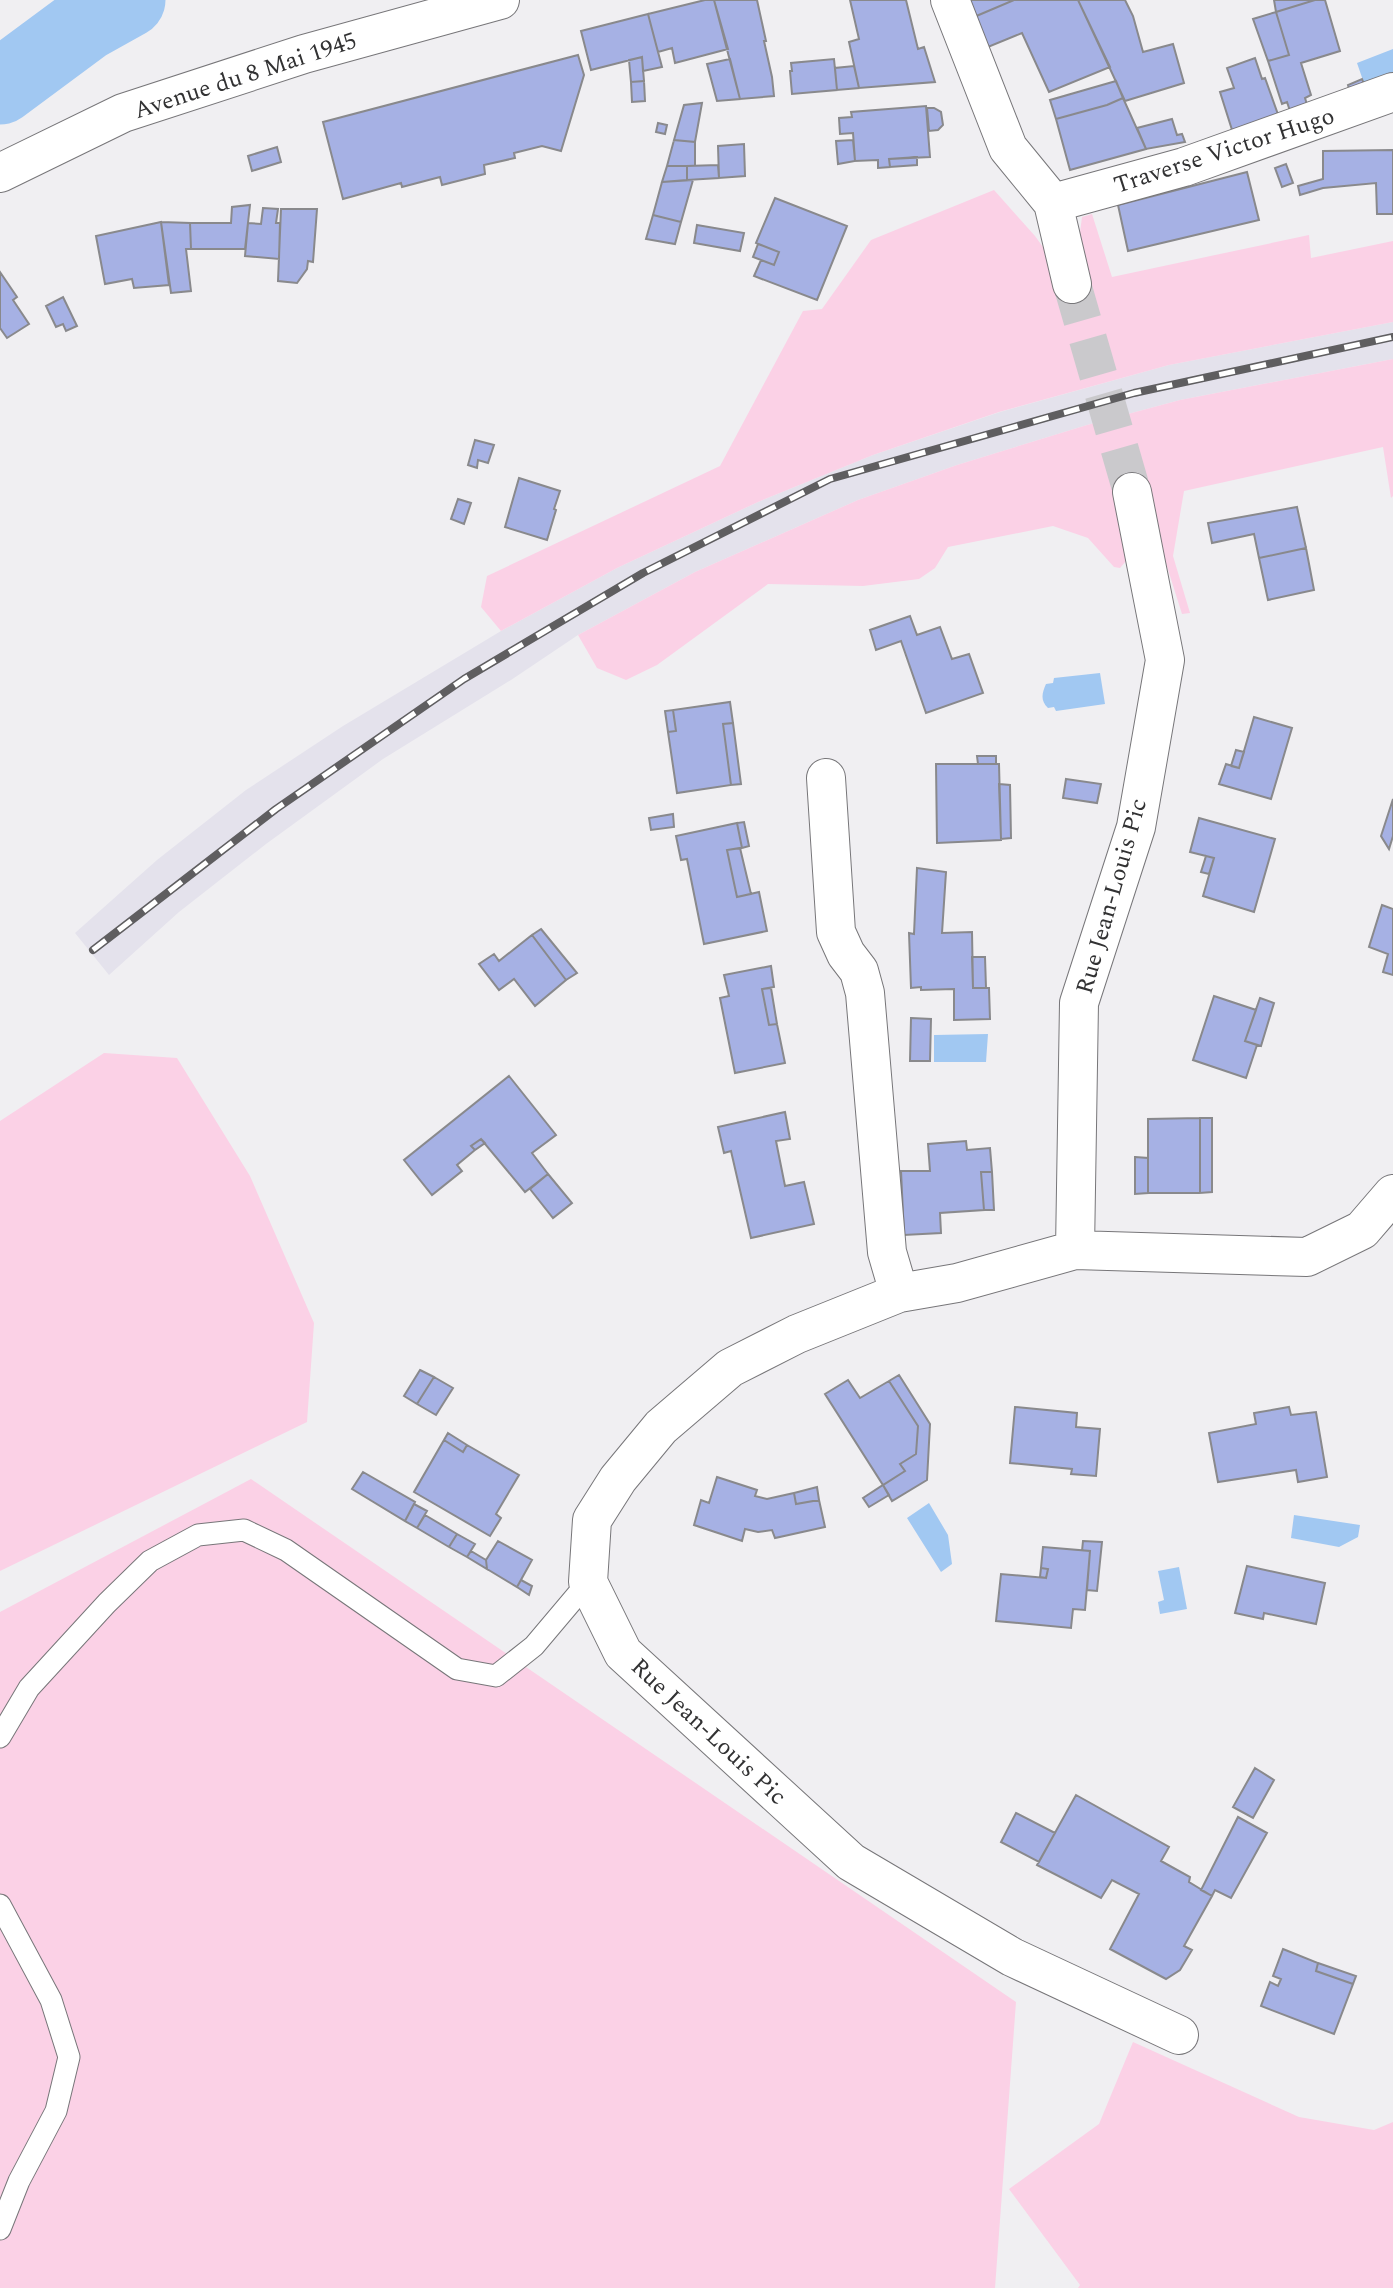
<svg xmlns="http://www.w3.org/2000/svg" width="1393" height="2288" viewBox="0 0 1393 2288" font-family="Spectral,serif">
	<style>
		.built { fill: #e4e2ec }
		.green { fill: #fbd1e6 }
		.water { fill: #a1c8f2 }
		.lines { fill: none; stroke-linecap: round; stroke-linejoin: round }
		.river { stroke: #a1c8f2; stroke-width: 75 }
		.building { fill: #a6b1e4; stroke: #89898c; stroke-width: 2 }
		.street-tunnel { stroke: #cac9cc; stroke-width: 38; stroke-dasharray: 38 19; stroke-linecap: butt }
		.lane-casing { stroke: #777679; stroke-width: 23 }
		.street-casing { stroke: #777679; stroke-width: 40 }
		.secondary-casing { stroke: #777679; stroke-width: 40 }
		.lane { stroke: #fff; stroke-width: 21 }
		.street { stroke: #fff; stroke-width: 38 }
		.secondary { stroke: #fff; stroke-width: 38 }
		.rail-casing { stroke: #5f5e60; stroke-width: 8 }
		.rail { stroke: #fff; stroke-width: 5; stroke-dasharray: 16; stroke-linecap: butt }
		.labels { text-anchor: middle; stroke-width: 5; stroke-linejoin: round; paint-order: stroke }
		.street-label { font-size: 24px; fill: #323233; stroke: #fff }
	</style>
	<rect width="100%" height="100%" fill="#f0eff2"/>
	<path class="built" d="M1393,322V359L1180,400L1087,425L957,465L858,500L695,572L578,635L511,680L383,759L266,844L179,912L109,975L75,933L157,860L246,790L343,726L501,631L617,568L758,502L873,455L1000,412L1169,365Z"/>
	<path class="green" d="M994,190L1035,236L1048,254L1079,240L1082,217L1092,214L1112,277L1309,235L1311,258L1393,241V322L1169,365L999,412L873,455L758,502L617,568L501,631L481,607L487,576L720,466L803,311L822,309L871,240Z
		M1393,359V496L1391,498L1383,447L1184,491L1173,556L1190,613L1182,614L1147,503L1126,561L1120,568L1114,567L1088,538L1053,526L948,547L935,568L919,579L863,586L768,584L657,665L626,680L597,668L578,635L695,572L858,500L957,465L1087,425L1180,400Z
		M104,1053L177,1058L250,1176L314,1323L307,1422L0,1571V1121Z
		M251,1479L1016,2002L995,2288H0V1612Z
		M1133,2042L1299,2117L1374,2130L1393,2122V2288H1078L1080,2285L1009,2189L1099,2124Z"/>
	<path class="water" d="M1393,49V82L1367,92L1357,63Z
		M1100,673L1105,704L1056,711L1054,707L1048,708C1040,700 1042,693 1046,684L1053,683L1054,678Z
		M988,1034L986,1062H934V1035Z
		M929,1503L948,1535L952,1564L941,1572L907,1518Z
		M1294,1515L1360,1525L1358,1537L1339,1547L1291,1538Z
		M1179,1567L1187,1609L1160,1614L1158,1602L1164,1600L1158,1571Z"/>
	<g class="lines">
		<path class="river" d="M0,87L85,24L128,0"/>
	</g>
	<path class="building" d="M705,0H714L728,49L675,63L672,48L658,52L648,14Z
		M714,0H757L766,41H764L772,77L774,96L740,99Z
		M850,0H906L918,49L924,47L935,82L859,88L849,42L859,39Z
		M966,0H1014L974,17Z
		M1014,0H1078L1110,67L1049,92L1022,33L988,47L974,17Z
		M1078,0H1125L1133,16L1143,52L1173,44L1184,83L1125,101Z
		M1274,0H1315L1276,12Z
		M1315,0H1325L1340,51L1301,63L1311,95L1305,98L1310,114L1293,120L1287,102L1282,104L1268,61L1289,55L1276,12Z
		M1276,12L1289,55L1268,61L1253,19Z
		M648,14L662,67L643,71L642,57L591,70L581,31Z
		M578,55L584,75L561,151L542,146L514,153L515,158L484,165L485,174L442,185L440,177L402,187L401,183L343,199L323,122Z
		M642,57L644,81L631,82L629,60Z
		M1255,58L1262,79L1265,78L1280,120L1233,133L1220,92L1234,88L1227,68Z
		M730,59L740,99L717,101L707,64Z
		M834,59L837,90L792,94L790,71H792L791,63Z
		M854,66L859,88L837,90L835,68Z
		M1362,79L1367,92L1352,99L1348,85Z
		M644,81L645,101L632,102L631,82Z
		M1116,81L1123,98L1107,105L1056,119L1050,100Z
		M1123,98L1146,149L1070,170L1056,119L1107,105Z
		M702,103L695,142L674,140L684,105Z
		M926,106L930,157L889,159L890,167L878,168V160L855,161L853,133L840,134L839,118L852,117L851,112Z
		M927,108H934L941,112L943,125L938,130L929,131Z
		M1172,119L1177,135L1182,134L1185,142L1146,149L1137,128Z
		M658,123L667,125L665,134L656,132Z
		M674,140L695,142V166H667Z
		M853,140L855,161L838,164L836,141Z
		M744,144L745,176L719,178L718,146Z
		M277,147L281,162L252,171L248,156Z
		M1393,150V214H1377L1376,183L1323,188L1300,195L1298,186L1323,179V151Z
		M917,157V165L890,167L889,159Z
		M1286,164L1293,183L1282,187L1275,168Z
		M718,165L719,178L687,180V166Z
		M667,166H687V180L662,182Z
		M1247,172L1259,220L1128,251L1118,205Z
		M693,180L681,222L653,215L662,182Z
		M775,198L847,226L817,300L754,276L761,260L774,265L779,252L756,243Z
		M250,205L245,249H191L190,223H231L232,207Z
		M263,208L278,209L276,223H280L279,259L245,256L248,223L261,224Z
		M281,209H317L313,262L308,261L307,269L297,283L278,281Z
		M653,215L681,222L675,244L646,239Z
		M161,222L169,285L134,288L132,279L105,284L96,236Z
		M161,222L190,223L191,249H186L191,291L171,293Z
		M697,225L744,233L740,251L694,243Z
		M758,244L779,252L774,265L753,257Z
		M0,272L17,297L13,300L29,324L7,338L0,328Z
		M63,297L77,326L66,331L63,324L56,327L46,306Z
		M475,440L494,445L488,463L478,460L477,468L468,465Z
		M519,478L560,491L554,509L556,510L547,540L505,527Z
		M458,499L471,503L464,524L451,519Z
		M1297,507L1306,548L1259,558L1254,534L1212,543L1208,523Z
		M1306,548L1314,590L1268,600L1259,558Z
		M910,616L917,635L940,627L952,659L969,654L983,693L926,713L901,641L876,650L870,630Z
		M730,702L733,723L723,724L731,785L677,793L668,732L676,731L673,710Z
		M673,710L676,731L668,732L665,711Z
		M1254,717L1292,728L1271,799L1219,784L1226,764L1239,768Z
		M733,723L741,784L731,785L723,724Z
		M1236,750L1244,752L1239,768L1231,766Z
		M977,756H996V764H978Z
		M936,764H999L1001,840L937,843Z
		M1066,779L1101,784L1097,803L1063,798Z
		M999,784L1010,785L1011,838L1001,839Z
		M1393,799V836L1389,849L1381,836Z
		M673,814L674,827L651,830L649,818Z
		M1199,818L1275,839L1254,912L1203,896L1214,858L1190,852Z
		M744,822L749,846L742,848L737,823Z
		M737,823L742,848L727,850L737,897L759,892L767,931L704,944L687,859L681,860L676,836Z
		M740,848L751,894L737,897L727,850Z
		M1206,856L1214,858L1209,874L1201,872Z
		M917,868L946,872L942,933L972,932L973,988H989L990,1019L954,1020V989L921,990V987L911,988L909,933L914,934Z
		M1382,905L1393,909V975L1383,972L1388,954L1369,947Z
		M541,929L577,973L566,980L532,935Z
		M532,935L566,980L535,1006L514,979L499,990L479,964L494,954L499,961Z
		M972,957H985L986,988H973Z
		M771,966L774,987L762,989L769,1025L777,1024L785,1063L735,1073L720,998L729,996L724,975Z
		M771,988L777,1024L769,1025L762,989Z
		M1214,996L1256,1010L1245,1041L1257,1045L1246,1078L1193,1060Z
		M1260,998L1274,1003L1261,1046L1245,1041Z
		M911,1018L931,1019L930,1061H910Z
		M509,1076L556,1135L532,1153L548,1174L525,1192L481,1139L471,1146L475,1150L457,1165L462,1171L432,1195L404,1160Z
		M785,1112L790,1139L776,1141L785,1186L804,1182L814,1224L751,1238L731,1151L724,1153L718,1127Z
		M1200,1118H1212V1192L1200,1193Z
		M1200,1118V1193H1148V1119Z
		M481,1139L485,1143L475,1150L471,1146Z
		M966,1141L967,1150L990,1148L992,1172H981L984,1210L940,1213L941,1233L904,1235L901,1171H930L928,1144Z
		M1135,1157L1148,1158V1193L1135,1194Z
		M981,1172H992L994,1210H984Z
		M548,1174L572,1203L553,1218L530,1189Z
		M420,1370L434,1377L417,1404L404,1396Z
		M899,1375L930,1424L927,1480L892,1501L883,1485L905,1471L900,1464L916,1454L918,1426L889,1381Z
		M434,1377L453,1388L436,1415L417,1404Z
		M848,1380L860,1398L889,1381L918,1426L916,1454L900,1464L905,1471L883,1485L825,1394Z
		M1015,1407L1077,1413L1076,1427L1100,1429L1096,1476L1071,1474L1072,1469L1010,1463Z
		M1289,1407L1291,1415L1316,1412L1327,1477L1298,1482L1296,1470L1218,1482L1209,1433L1256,1424L1254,1413Z
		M448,1433L467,1445L463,1452L444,1440Z
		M444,1440L463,1452L467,1445L519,1475L496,1514L501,1518L490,1536L414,1492Z
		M363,1472L415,1502L405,1521L352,1489Z
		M717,1477L757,1490L755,1496L767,1499L794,1493L796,1504L819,1500L825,1527L775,1538L772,1530L758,1532L745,1529L742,1541L694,1525L701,1500L709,1503Z
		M883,1485L889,1495L869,1507L863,1498Z
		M817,1487L819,1500L796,1504L794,1493Z
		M414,1504L427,1511L417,1528L405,1521Z
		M425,1515L457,1534L449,1547L417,1528Z
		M457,1534L475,1544L467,1557L449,1547Z
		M498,1541L532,1560L517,1587L487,1569L486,1560Z
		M1083,1541L1102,1542L1097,1591L1087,1590L1090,1551H1082Z
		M1043,1547L1090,1551L1085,1610L1073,1609L1071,1628L996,1621L1001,1574L1046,1578L1048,1569L1041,1568Z
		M471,1551L486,1560L487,1569L467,1557Z
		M1247,1566L1325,1583L1316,1624L1264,1613L1263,1619L1235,1613Z
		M1041,1568L1048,1569L1046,1578L1040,1577Z
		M521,1580L532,1586L529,1595L517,1587Z
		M1255,1768L1274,1780L1253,1818L1233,1807Z
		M1076,1795L1169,1847L1161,1861L1190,1877L1189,1882L1212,1896L1184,1946L1192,1950L1180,1970L1166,1979L1110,1949L1139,1894L1112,1880L1101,1898L1037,1865Z
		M1016,1813L1055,1833L1039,1862L1001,1842Z
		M1238,1817L1267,1833L1231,1898L1215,1890L1212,1896L1201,1890Z
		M1283,1949L1318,1963L1316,1971L1353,1984L1334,2034L1261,2006L1270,1982L1278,1986L1281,1979L1273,1976Z
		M1318,1963L1356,1976L1353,1984L1316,1971Z"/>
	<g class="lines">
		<path class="street-tunnel" d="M1072,284L1132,492"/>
		<defs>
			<path id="lane" d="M0,1737L29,1688L107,1603L150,1561L198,1535L244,1530L286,1550L457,1669L496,1676L534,1646L588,1582
				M0,1905L51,2000L69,2057L56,2111L19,2181L0,2229"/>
			<path id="street" d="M950,0L1008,148L1053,203L1072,284
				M1053,203L1184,167L1393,92
				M1132,492L1165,660L1136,827L1079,1003L1075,1250L957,1283L899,1293L797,1334L730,1368L661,1427L618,1479L592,1520L588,1582L623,1653L851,1862L1012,1957L1179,2035
				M826,778L836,932L846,954L859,971L865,993L887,1252L899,1293
				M1075,1250L1307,1257L1362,1230L1393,1194"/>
			<path id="secondary" d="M0,173L123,113L304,54L500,0"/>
		</defs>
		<use href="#lane" class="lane-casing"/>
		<use href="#street" class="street-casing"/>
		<use href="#secondary" class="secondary-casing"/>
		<use href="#lane" class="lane"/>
		<use href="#street" class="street"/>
		<use href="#secondary" class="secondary"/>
		<defs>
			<path id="rail" d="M93,950L276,809L464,679L643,573L830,479L1134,393L1393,337"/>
		</defs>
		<use href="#rail" class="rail-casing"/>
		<use href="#rail" class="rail"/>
	</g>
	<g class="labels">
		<g class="street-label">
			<text transform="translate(245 75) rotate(-18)" y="8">Avenue du 8 Mai 1945</text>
			<text transform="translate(1224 150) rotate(-18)" y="8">Traverse Victor Hugo</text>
			<text transform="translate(1111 896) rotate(-74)" y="8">Rue Jean-Louis Pic</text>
			<text transform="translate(709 1731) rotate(43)" y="8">Rue Jean-Louis Pic</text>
		</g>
	</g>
</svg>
